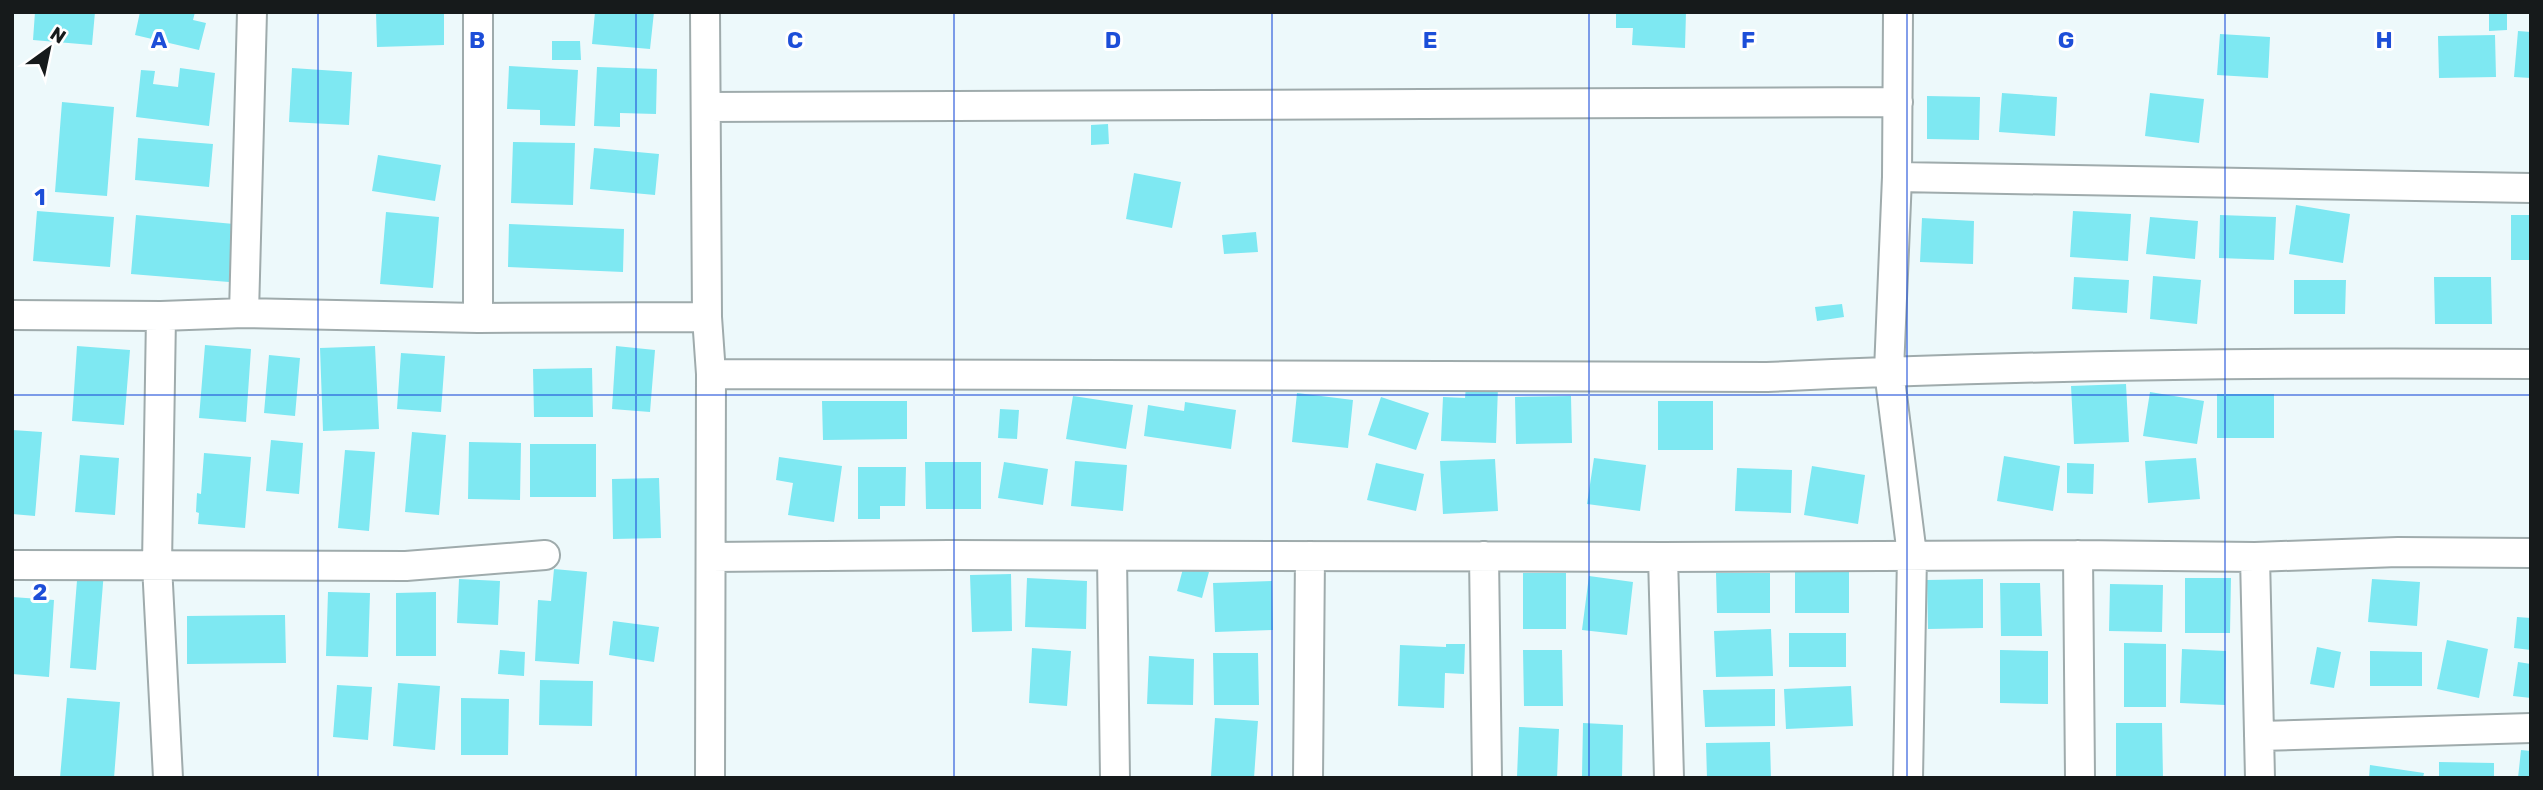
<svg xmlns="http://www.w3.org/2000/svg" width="2543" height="790" viewBox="0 0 2543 790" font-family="Rubik,sans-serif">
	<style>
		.building { fill: #7ee8f2 }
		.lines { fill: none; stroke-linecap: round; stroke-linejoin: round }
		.minor-casing { stroke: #9fabac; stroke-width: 32 }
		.minor { stroke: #fff; stroke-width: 28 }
		.grid { fill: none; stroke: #1d4ed8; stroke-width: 2; stroke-opacity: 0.55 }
		.grid-label { font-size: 23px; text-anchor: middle; font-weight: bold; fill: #1d4ed8; stroke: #fff; stroke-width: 6; stroke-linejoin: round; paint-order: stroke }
	</style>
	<rect width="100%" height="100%" fill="#edf9fb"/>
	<path class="building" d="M35,12H95L92,45L33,40Z
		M140,12H195L193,20L206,23L199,50L135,35Z
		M376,12H444V45L377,47Z
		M595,12H654L650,49L592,44Z
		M1616,12H1686L1685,48L1632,45L1633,28H1616Z
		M2489,13H2507V30L2489,31Z
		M2518,31L2531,32V78L2514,77Z
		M2220,34L2270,37L2268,78L2217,75Z
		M2495,35L2496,77L2439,78L2438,36Z
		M552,41H580L581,60H552Z
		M509,66L578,70L575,126L540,125V110L507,109Z
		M597,67L657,69L656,114L620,113V127L594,126Z
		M180,68L215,73L209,126L136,117L141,70L155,71L153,84L178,87Z
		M292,68L352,72L349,125L289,122Z
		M2002,93L2057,97L2055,136L1999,132Z
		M2150,93L2204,99L2199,143L2145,136Z
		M1927,96L1980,97L1979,140L1927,139Z
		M62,102L114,107L107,196L55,192Z
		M1108,124L1109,144L1091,145V125Z
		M138,138L213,144L209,187L135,180Z
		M513,142L575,143L573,205L511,203Z
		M594,148L659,154L655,195L590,189Z
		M378,155L441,165L435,201L372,191Z
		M1134,173L1181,182L1172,228L1126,219Z
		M2296,205L2350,214L2343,263L2289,254Z
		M37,211L114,217L110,267L33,261Z
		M2073,211L2131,214L2128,261L2070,257Z
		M386,212L439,217L433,288L380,284Z
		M136,215L234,224L229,282L131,274Z
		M2220,215L2276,217L2274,260L2219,258Z
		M2511,215H2531V260H2511Z
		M2150,217L2198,221L2195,259L2146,254Z
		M1922,218L1974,221L1973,264L1920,262Z
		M509,224L624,229L623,272L508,267Z
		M1256,232L1258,252L1224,254L1222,235Z
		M2153,276L2201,280L2197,324L2150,319Z
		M2074,277L2129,280L2127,313L2072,309Z
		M2434,277H2491L2492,324H2435Z
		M2294,280H2346L2345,314H2294Z
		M1842,304L1844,317L1817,321L1815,307Z
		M205,345L251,349L246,422L199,418Z
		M77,346L130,350L124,425L72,421Z
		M375,346L379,429L323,431L320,348Z
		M616,346L655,350L650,412L612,409Z
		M401,353L445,356L441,412L397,409Z
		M269,355L300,358L295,416L264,413Z
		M592,368L593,417H534L533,369Z
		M2126,384L2129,442L2074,444L2071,386Z
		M1466,386L1498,387L1496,443L1441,441L1443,397L1465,398Z
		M2150,392L2204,401L2197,444L2143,436Z
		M1297,393L1353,400L1348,448L1292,442Z
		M2217,394H2274V438H2217Z
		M1073,396L1133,405L1126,449L1066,439Z
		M1571,396L1572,443L1516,444L1515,397Z
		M1381,397L1429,413L1416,450L1368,435Z
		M822,401H907V439L823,440Z
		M1658,401H1713V450H1658Z
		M1185,402L1236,410L1231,449L1144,436L1148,405L1184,411Z
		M1000,409L1019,410L1017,439L998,438Z
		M12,430L42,432L35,516L12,514Z
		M412,432L446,435L439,515L405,512Z
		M271,440L303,443L299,494L266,491Z
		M469,442L521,443L520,500L468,499Z
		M530,444H596V497H530Z
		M345,450L375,452L369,531L338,528Z
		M204,453L251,457L245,528L198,524L199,513L196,512L197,493L201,494Z
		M80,455L119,458L115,515L75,512Z
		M2004,456L2060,466L2053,511L1997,501Z
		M779,457L842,466L834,522L788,515L793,483L776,480Z
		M1594,458L1646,465L1640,511L1587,504Z
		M2196,458L2200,499L2148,503L2145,461Z
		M1495,459L1498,511L1443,514L1440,461Z
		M1075,461L1127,465L1123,511L1071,506Z
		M925,462H981V509H926Z
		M1004,462L1048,469L1043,505L998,498Z
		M1376,463L1424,474L1416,511L1367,500Z
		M2067,463L2094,464L2093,494L2067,493Z
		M1812,466L1865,475L1858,524L1804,515Z
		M858,467H906L905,506H880V519H858Z
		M1737,468L1792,470L1791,513L1735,511Z
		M659,478L661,538L613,539L612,479Z
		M1184,565L1209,572L1202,598L1177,591Z
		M78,568L104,571L96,670L70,668Z
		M554,569L587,572L579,664L535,661L538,600L551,601Z
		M1795,570H1849V613H1795Z
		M1523,573H1566V629H1523Z
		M1716,573H1770V613H1717Z
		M1011,574L1012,631L972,632L970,575Z
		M1589,576L1633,582L1627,635L1582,630Z
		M1027,578L1087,581L1086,629L1025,627Z
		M2185,578H2231L2230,633H2185Z
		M459,579L500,581L498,625L457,623Z
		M1983,579V628L1928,629L1927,580Z
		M2372,579L2420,582L2417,626L2368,622Z
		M1272,581L1273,630L1215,632L1213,583Z
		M2000,583H2040L2042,636H2001Z
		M2110,584L2163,585L2162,632L2109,631Z
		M328,592L370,593L368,657L326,656Z
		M436,592V656H396V593Z
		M12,597L54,600L49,677L12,674Z
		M285,615L286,663L187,664V616Z
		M2517,617L2531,618V650L2514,648Z
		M613,621L659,627L654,662L609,655Z
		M1771,629L1773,676L1716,677L1714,631Z
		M1789,633H1846V667H1789Z
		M2447,640L2488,649L2479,698L2437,689Z
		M2124,643L2166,644V707H2124Z
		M1446,644H1465L1464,674L1445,673L1444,708L1398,706L1400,645L1446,647Z
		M2317,647L2341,652L2334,688L2310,684Z
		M1032,648L1071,651L1067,706L1029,703Z
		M2182,649L2226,651L2225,705L2180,703Z
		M500,650L525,652L524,676L498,674Z
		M1523,650H1562L1563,706H1524Z
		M2000,650L2048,651V704L2000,703Z
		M2370,651L2422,652V686H2370Z
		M1213,653H1258L1259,705H1214Z
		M1149,656L1194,659L1193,705L1147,704Z
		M2518,662L2531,664V698L2513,696Z
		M540,680L593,681L592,726L539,725Z
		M398,683L440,686L435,750L393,746Z
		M337,685L372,687L368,740L333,737Z
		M1851,686L1853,726L1786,729L1784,689Z
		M1775,689V726L1705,727L1703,690Z
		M67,698L120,702L114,778H60Z
		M461,698L509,699L508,755H461Z
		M1215,718L1258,721L1254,778L1211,776Z
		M1583,723L1623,725L1622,778L1582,776Z
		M2116,723H2162L2163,778H2116Z
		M1519,727L1559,729L1557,778L1517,777Z
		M1770,742L1771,778H1707L1706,743Z
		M2521,750L2531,751V778H2518Z
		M2439,762L2494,763V778H2439Z
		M2370,765L2424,773L2423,778H2369Z"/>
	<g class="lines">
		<defs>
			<path id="minor" d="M705,12L707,317L711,374L710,778
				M1898,12L1897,177L1889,371L1912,555L1908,778
				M706,107L1898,102
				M1897,177L2531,188
				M244,313L252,12
				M12,315L161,316L244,313L478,318L707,317
				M161,316L157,565L168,778
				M478,318V12
				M711,374L1767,377C2022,365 2276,362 2531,364
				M2078,555L2080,778
				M1484,556L1487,778
				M712,557L950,555L1663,557L2078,555L2255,557L2398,552L2531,553
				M1112,557L1115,778
				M1663,557L1669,778
				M2255,557L2260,778
				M12,565L406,566L545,555
				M2259,736L2531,728
				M1308,778L1310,556"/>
		</defs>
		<use href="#minor" class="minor-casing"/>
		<use href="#minor" class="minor"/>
	</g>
	<path class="grid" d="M318,12V778M636,12V778M954,12V778M1272,12V778M1589,12V778M1907,12V778M2225,12V778M12,395H2531"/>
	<g class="grid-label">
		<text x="159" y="48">A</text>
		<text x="477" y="48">B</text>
		<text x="795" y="48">C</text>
		<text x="1113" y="48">D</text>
		<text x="1430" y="48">E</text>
		<text x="1748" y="48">F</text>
		<text x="2066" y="48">G</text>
		<text x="2384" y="48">H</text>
		<text x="40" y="205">1</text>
		<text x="40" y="600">2</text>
	</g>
	<rect width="2543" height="790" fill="none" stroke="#161a1b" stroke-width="28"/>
	<g transform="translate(49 49) rotate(33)" stroke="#ffffff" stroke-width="5" paint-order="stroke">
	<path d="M0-5L12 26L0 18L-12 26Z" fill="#161a1b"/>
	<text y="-10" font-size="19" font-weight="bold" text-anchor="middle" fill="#161a1b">N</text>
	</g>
</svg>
